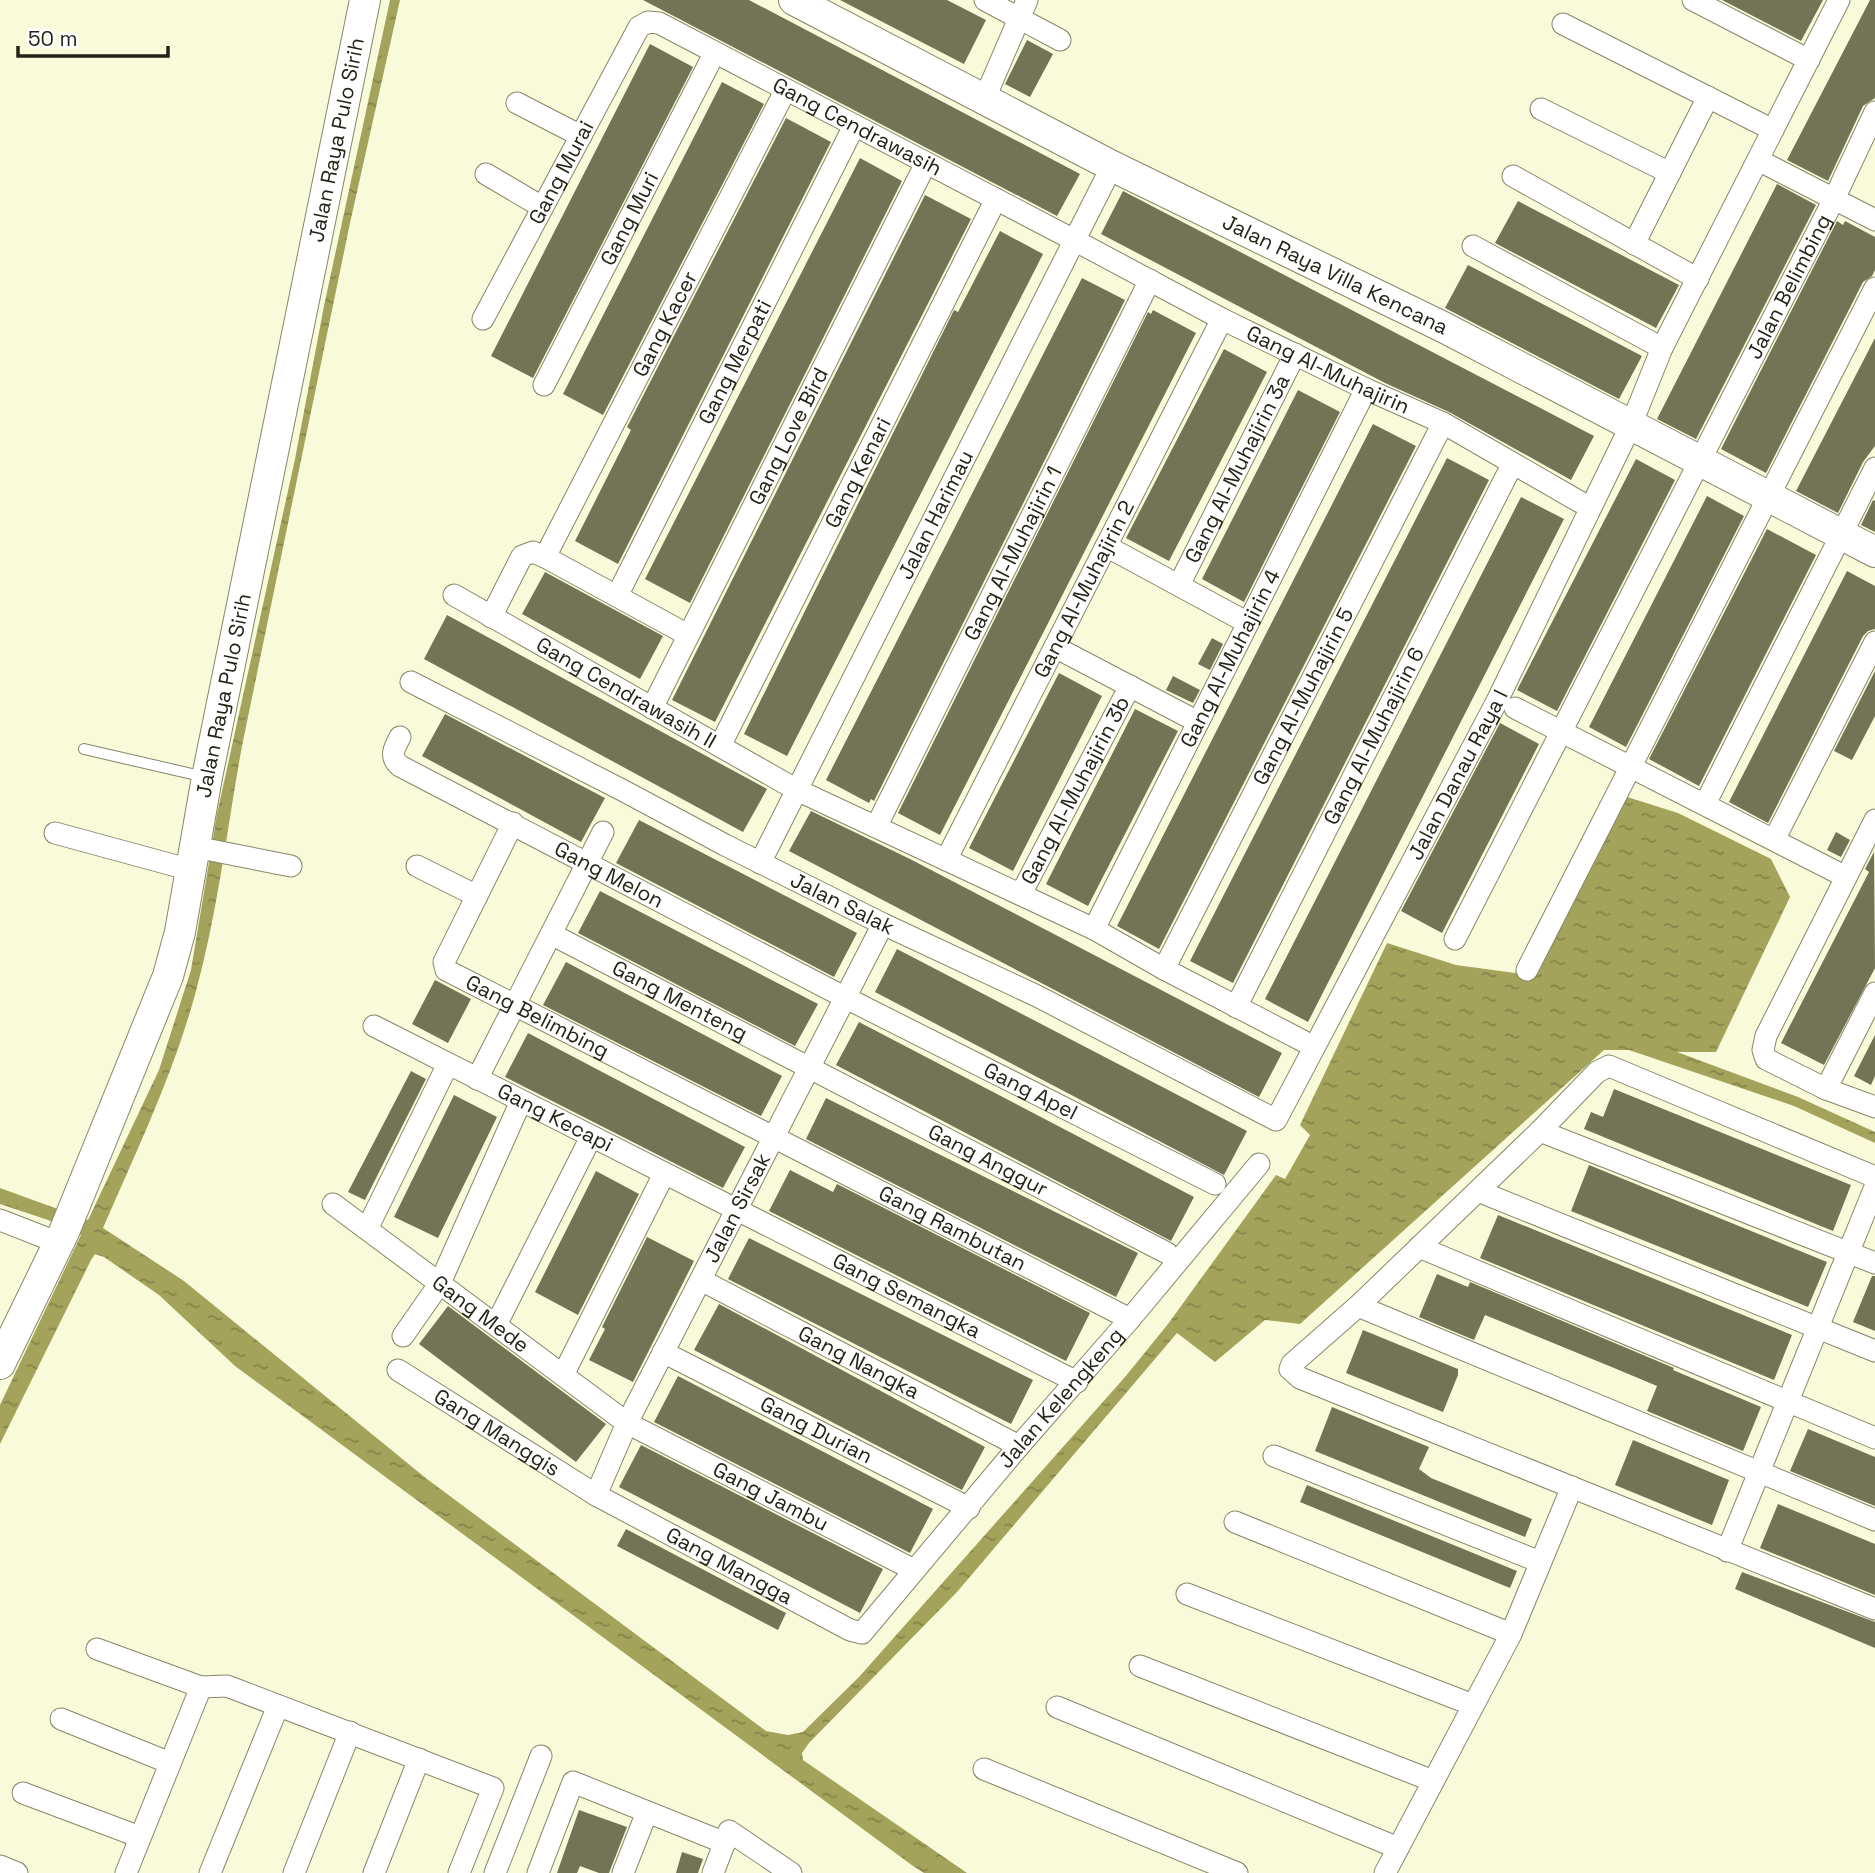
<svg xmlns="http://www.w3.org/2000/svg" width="1875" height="1873" viewBox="0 0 1875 1873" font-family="'Space Grotesk',sans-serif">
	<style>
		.water { fill: url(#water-ripples) }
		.building { fill: #737356 }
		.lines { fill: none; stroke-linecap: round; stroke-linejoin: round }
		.lane-casing { stroke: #868769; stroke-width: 12 }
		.street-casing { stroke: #868769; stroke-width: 23 }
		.secondary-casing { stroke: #868769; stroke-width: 32 }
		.lane { stroke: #fff; stroke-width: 10 }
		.street { stroke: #fff; stroke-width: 21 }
		.secondary { stroke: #fff; stroke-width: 30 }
		.labels { text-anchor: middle; stroke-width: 7; stroke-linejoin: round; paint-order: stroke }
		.street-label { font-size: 21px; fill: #232317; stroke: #fff }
	</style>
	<defs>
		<pattern id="water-ripples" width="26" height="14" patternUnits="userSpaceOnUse" patternTransform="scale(1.75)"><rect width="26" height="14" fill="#a4a35b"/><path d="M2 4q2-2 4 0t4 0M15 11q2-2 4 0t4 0" fill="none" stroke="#85844a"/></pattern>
	</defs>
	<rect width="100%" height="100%" fill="#f9fad9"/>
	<path class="water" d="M390,0H400L350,223L242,746C227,828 218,911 196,991C174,1073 137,1150 103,1228L184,1281L427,1479L766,1731L788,1735L803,1732L859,1677L1125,1377L1168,1324L1276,1175L1285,1179L1310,1135L1300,1125L1387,943L1456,965L1515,973L1604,809L1624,796L1678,813L1771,859L1790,897L1716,1052H1677L1798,1097L1875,1132V1143L1794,1106L1629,1050H1604L1300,1324L1265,1320L1215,1362L1177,1333L957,1592L809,1743L802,1753L803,1760L967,1873H924L913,1866L235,1366L159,1295L104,1257L95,1254L91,1260L0,1444V1405L81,1235L48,1220L0,1204V1188L88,1220L159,1070L191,970L217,814L295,459L324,306Z"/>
	<path class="building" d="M643,0H749L1080,174L1057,216Z
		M840,0H947L986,20L964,64Z
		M1722,0H1823L1801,41Z
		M1870,0H1875V98L1863,106L1828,181L1787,160Z
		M1027,40L1053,54L1030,97L1005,84Z
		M650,44L693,67L533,378L491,356Z
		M722,82L764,104L603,415L563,394Z
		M786,118L831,142L618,564L575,541L631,430L627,427Z
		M860,158L902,181L690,603L645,579Z
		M1777,184L1816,205L1696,439L1657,419Z
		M1123,191L1594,436L1571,480L1449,412L1385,383L1101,234Z
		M925,195L971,219L715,722L672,700Z
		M1518,201L1679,285L1656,328L1495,243Z
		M1837,221L1843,225L1845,221L1875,237V270L1872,276L1863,282L1766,473L1721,449Z
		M1000,231L1043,254L787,756L744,734L954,310L958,312Z
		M1468,265L1642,356L1619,399L1445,308Z
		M1082,278L1125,300L874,801L871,799L869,803L826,780Z
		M1153,310L1196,333L940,835L898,813L1148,312L1151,314Z
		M1875,338V446L1863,462L1838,513L1796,491Z
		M1224,349L1267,372L1169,561L1126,538Z
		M1298,390L1340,412L1244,602L1202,579Z
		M1373,424L1416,446L1159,949L1117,926Z
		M1447,458L1489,480L1233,983L1190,961Z
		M1636,459L1675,480L1557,711L1517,690Z
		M1707,496L1744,516L1626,747L1589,727Z
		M1521,497L1564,519L1308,1022L1265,999Z
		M1873,500L1875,501V532L1861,525Z
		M1767,529L1816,555L1699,786L1649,759Z
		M1847,571L1875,586V629L1868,631L1863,636L1768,823L1729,802Z
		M545,572L663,636L640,679L522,614Z
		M447,615L767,789L743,832L424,659Z
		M1212,638L1223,644L1210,670L1198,664Z
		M1875,671V716L1852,760L1834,751Z
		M1059,673L1102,696L1013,871L969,848Z
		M1173,676L1200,690L1193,703L1166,690Z
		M1135,709L1178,731L1088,906L1046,884Z
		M445,714L605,798L581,842L422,756Z
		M1500,723L1539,744L1442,933L1401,911Z
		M811,811L910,859L1282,1053L1259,1097L789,851Z
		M639,820L857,933L834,977L616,863Z
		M1836,832L1850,840L1841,857L1827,850Z
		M1874,852L1875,968L1824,1065L1781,1043L1869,872L1865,869Z
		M600,891L818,1004L795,1046L578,933Z
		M897,949L1247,1131L1224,1175L875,992Z
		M566,962L782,1076L761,1116L543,1005Z
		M435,980L471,999L448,1043L412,1024Z
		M859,1022L1194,1197L1171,1241L836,1065Z
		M528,1033L745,1147L723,1188L505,1077Z
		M1875,1035V1076L1871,1085L1854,1076Z
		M411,1071L426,1079L365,1200L348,1192Z
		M1614,1089L1851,1185L1833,1231L1584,1129L1591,1112L1603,1117Z
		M454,1095L497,1117L438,1238L394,1217Z
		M826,1098L1138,1253L1116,1297L806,1139Z
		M1589,1165L1827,1262L1808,1307L1571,1211Z
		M790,1170L833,1192L837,1184L1090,1313L1066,1361L769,1211Z
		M596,1171L639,1194L578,1315L535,1292Z
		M1498,1215L1792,1335L1774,1380L1480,1258Z
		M647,1237L694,1261L633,1382L589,1360L605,1329L602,1327Z
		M749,1238L1033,1380L1011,1424L728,1279Z
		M1437,1274L1468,1287L1470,1282L1674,1368L1673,1370L1761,1407L1743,1451L1647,1411L1657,1386L1614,1368L1485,1315L1474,1340L1419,1317Z
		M1872,1276H1875V1331L1853,1322Z
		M719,1304L985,1447L962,1490L694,1350Z
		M448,1306L606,1424L576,1462L419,1344Z
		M1363,1330L1458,1369V1375L1443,1412L1346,1373Z
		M678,1376L933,1509L910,1553L654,1422Z
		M1332,1407L1429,1447L1419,1469L1431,1478L1532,1519L1525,1537L1315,1451Z
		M1808,1429L1875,1457V1506L1790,1471Z
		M1633,1440L1729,1480L1712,1525L1615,1485Z
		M641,1445L883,1569L860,1613L619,1487Z
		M1307,1485L1517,1571L1510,1588L1300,1502Z
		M1778,1504L1875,1544V1595L1760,1548Z
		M626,1529L786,1613L778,1630L617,1546Z
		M1742,1572L1875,1622V1648L1735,1589Z
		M579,1810L627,1827L609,1873H599L580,1866L577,1873H557Z
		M682,1852L703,1859L698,1873H676Z"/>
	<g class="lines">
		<defs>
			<path id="lane" d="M84,749L205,777"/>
			<g id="street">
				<path d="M985,0L1060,40"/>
				<path d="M1693,0L1809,60"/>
				<path d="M1563,24L1773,130"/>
				<path d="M984,100L1027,0"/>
				<path d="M517,103L581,136"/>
				<path d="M1541,109L1670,173"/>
				<path d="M1758,160L1875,220"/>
				<path d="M486,174L542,207"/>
				<path d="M1513,176L1698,279"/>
				<path d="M1634,244L1708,97"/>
				<path d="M1473,246L1662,348"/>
				<path id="s1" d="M483,319L639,27L648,22L659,23L1074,240L1222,319L1366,389L1443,423L1580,502"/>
				<path id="s2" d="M544,385L714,54"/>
				<path d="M1106,546L1248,623"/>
				<path id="s3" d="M545,557L785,91"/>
				<path id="s4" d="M1179,585L1295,354"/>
				<path id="s5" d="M454,595L797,790L1094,929L1164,969L1303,1041"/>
				<path id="s6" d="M617,596L854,126"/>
				<path d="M491,617L522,556L533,552L545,557L688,635"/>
				<path d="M1055,647L1198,722"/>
				<path id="s7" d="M411,682L624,791L725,845L883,924L1037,996L1276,1120L1497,701L1631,425L1662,348L1839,0"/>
				<path id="s8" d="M652,708L926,163"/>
				<path d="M1515,708L1846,877"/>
				<path id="s9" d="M400,737C394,748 389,757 400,766L846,998L1215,1184"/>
				<path id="s10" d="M720,746L996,199"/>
				<path d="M1705,804L1875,468"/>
				<path d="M1875,820L1766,1036L1763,1050L1766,1059L1826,1089L1875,1107"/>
				<path id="s11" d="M513,823L444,962L446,970L1130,1319"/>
				<path id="s12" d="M876,827L1150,280"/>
				<path d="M55,833L191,870"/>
				<path d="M1774,840L1875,642"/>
				<path d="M195,847L291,866"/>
				<path id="s13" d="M946,860L1222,319"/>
				<path id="s14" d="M760,863L1112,166"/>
				<path d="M417,866L477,896"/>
				<path id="s15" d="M1021,894L1130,686"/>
				<path id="s16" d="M1094,929L1366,389"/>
				<path id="s17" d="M551,934L1167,1253"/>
				<path id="s18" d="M1455,939L1834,199L1875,112"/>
				<path id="s19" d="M1164,969L1443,423"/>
				<path d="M1527,970L1875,288"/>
				<path id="s20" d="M1236,1007L1512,465"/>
				<path id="s21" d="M374,1026L1077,1382"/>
				<path d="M477,1079L603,832"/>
				<path d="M1826,1089L1875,993"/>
				<path d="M1540,1131L1875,1263"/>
				<path d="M1875,1177L1609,1066L1597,1072L1540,1131L1358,1306L1292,1364L1290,1369L1300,1378L1875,1609"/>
				<path d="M1478,1191L1875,1351"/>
				<path id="s22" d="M333,1204L627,1423L914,1570"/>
				<path d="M0,1220L59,1243"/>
				<path d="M367,1229L448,1064"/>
				<path d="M1419,1247L1875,1438"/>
				<path id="s23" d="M701,1280L1019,1446"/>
				<path d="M1358,1306L1875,1520"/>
				<path d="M496,1325L591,1137"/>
				<path d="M403,1336L440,1283L521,1101"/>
				<path id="s24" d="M663,1352L969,1508"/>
				<path id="s25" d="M398,1370L596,1495L850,1630L862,1633L1019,1446L1130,1319L1259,1164"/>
				<path d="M563,1375L664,1174"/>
				<path d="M1274,1456L1540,1562"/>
				<path id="s26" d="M596,1495L627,1423L883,924"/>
				<path d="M1235,1522L1511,1634"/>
				<path d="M1727,1551L1875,1187"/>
				<path d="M1187,1594L1473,1705"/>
				<path d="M97,1649L201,1687L227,1686L493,1788L459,1873"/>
				<path d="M1140,1666L1433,1781"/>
				<path d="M1057,1707L1398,1848"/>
				<path d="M61,1719L170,1763"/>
				<path d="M984,1769L1237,1873"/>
				<path d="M23,1793L140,1837"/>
				<path d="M0,1866L17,1873"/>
				<path d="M126,1873L201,1687"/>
				<path d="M210,1873L278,1706"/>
				<path d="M294,1873L350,1732"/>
				<path d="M374,1873L419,1759"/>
				<path d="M495,1873L541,1756"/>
				<path d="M538,1873L573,1782L725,1843"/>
				<path d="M623,1873L647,1812"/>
				<path d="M713,1873L729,1831L791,1873"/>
				<path d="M1385,1873L1511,1634L1572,1487"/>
			</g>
			<g id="secondary">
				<path id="s27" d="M794,0L1112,166L1443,327L1875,552"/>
				<path id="s28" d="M0,1364L64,1232L168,976L180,932L207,777L365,0"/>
			</g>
		</defs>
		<use href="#lane" class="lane-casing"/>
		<use href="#street" class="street-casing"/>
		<use href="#secondary" class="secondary-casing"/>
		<use href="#lane" class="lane"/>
		<use href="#street" class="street"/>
		<use href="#secondary" class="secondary"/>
	</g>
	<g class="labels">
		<g class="street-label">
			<text dy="7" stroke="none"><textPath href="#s1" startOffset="576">Gang Cendrawasih</textPath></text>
			<text dy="7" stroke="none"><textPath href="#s28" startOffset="1276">Jalan Raya Pulo Sirih</textPath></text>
			<text dy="7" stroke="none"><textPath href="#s1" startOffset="166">Gang Murai</textPath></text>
			<text dy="7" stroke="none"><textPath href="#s2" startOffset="187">Gang Muri</textPath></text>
			<text dy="7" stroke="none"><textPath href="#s27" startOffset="607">Jalan Raya Villa Kencana</textPath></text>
			<text dy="7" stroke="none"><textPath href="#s18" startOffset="733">Jalan Belimbing</textPath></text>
			<text dy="7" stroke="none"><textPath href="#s3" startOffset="262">Gang Kacer</textPath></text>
			<text dy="7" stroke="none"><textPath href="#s6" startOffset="262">Gang Merpati</textPath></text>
			<text dy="7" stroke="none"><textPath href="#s1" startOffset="1106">Gang Al-Muhajirin</textPath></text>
			<text dy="7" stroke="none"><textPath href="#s8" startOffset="304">Gang Love Bird</textPath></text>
			<text dy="7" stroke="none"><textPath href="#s4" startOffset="130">Gang Al-Muhajirin 3a</textPath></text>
			<text dy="7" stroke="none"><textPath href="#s10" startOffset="306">Gang Kenari</textPath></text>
			<text dy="7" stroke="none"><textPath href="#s14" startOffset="390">Jalan Harimau</textPath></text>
			<text dy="7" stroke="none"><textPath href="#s12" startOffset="306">Gang Al-Muhajirin 1</textPath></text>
			<text dy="7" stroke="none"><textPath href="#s13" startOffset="304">Gang Al-Muhajirin 2</textPath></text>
			<text dy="7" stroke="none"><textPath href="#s16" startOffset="303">Gang Al-Muhajirin 4</textPath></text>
			<text dy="7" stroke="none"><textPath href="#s5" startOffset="198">Gang Cendrawasih II</textPath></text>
			<text dy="7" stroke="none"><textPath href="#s28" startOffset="709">Jalan Raya Pulo Sirih</textPath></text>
			<text dy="7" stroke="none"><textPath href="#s19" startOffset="306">Gang Al-Muhajirin 5</textPath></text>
			<text dy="7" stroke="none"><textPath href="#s20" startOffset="304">Gang Al-Muhajirin 6</textPath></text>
			<text dy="7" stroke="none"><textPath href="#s7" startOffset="1360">Jalan Danau Raya I</textPath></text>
			<text dy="7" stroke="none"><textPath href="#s15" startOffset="117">Gang Al-Muhajirin 3b</textPath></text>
			<text dy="7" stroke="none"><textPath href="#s9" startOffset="268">Gang Melon</textPath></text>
			<text dy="7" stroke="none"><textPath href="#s7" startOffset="485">Jalan Salak</textPath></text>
			<text dy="7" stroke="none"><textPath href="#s17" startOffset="145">Gang Menteng</textPath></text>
			<text dy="7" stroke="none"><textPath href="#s11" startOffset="266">Gang Belimbing</textPath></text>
			<text dy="7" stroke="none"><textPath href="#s9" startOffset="742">Gang Apel</textPath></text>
			<text dy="7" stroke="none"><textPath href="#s21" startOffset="203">Gang Kecapi</textPath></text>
			<text dy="7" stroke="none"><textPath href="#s17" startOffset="492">Gang Anggur</textPath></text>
			<text dy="7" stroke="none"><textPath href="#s26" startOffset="320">Jalan Sirsak</textPath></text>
			<text dy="7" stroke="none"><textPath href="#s11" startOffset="732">Gang Rambutan</textPath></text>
			<text dy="7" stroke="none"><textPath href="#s21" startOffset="597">Gang Semangka</textPath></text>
			<text dy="7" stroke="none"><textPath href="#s22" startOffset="184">Gang Mede</textPath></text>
			<text dy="7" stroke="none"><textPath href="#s23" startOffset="178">Gang Nangka</textPath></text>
			<text dy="7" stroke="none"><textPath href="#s25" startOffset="842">Jalan Kelengkeng</textPath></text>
			<text dy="7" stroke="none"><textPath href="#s24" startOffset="172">Gang Durian</textPath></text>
			<text dy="7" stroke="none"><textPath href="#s25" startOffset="117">Gang Manggis</textPath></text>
			<text dy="7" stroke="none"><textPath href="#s22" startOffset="528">Gang Jambu</textPath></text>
			<text dy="7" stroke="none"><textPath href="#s25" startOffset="385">Gang Mangga</textPath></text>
		</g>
	</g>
	<path d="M18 46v10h150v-10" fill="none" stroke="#232317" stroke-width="3.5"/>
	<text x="28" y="46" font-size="21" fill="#232317" stroke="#ffffff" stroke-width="5" paint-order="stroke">50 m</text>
</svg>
